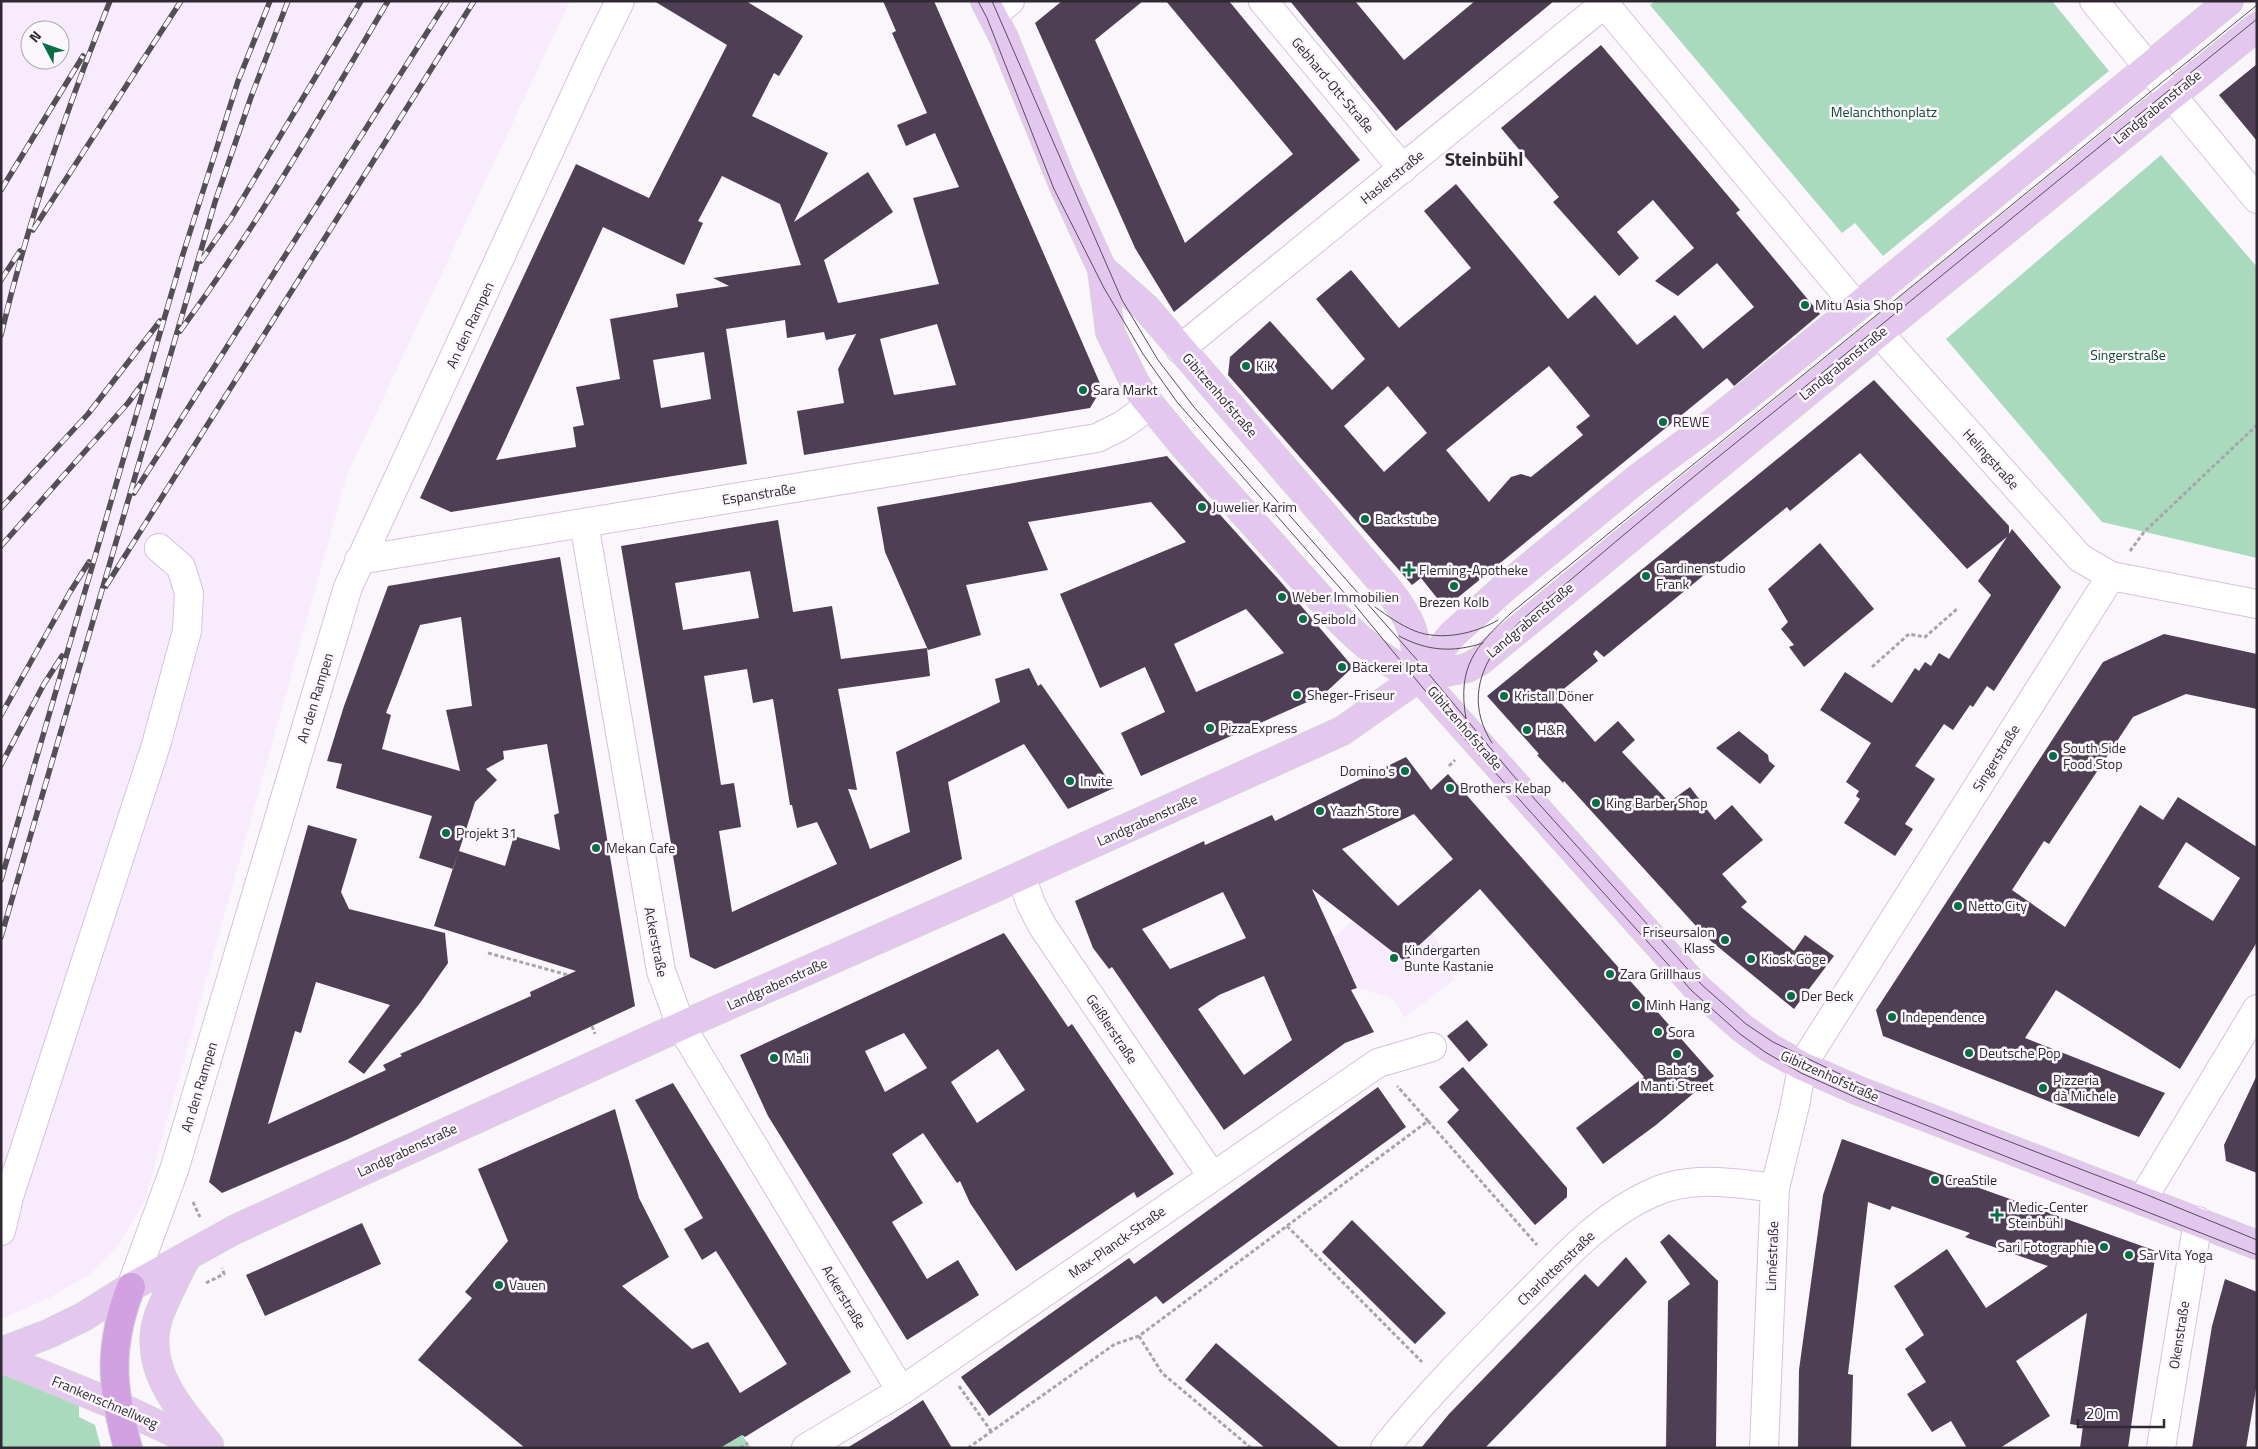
<svg xmlns="http://www.w3.org/2000/svg" width="2258" height="1449" viewBox="0 0 2258 1449" font-family="'Titillium Web',sans-serif">
	<style>
		.built { fill: #f9ebfe; fill-rule: evenodd }
		.green { fill: #a9dabd }
		.building { fill: #4f3f55; fill-rule: evenodd }
		.lines { fill: none; stroke-linecap: round; stroke-linejoin: round }
		.minor-casing { stroke: #d5c2dc; stroke-width: 30 }
		.major-casing { stroke: #d6d4d6; stroke-width: 30 }
		.highway-casing { stroke: #d6d4d6; stroke-width: 30 }
		.path { stroke: #a9a4ab; stroke-width: 3; stroke-dasharray: 4 2.5; stroke-linecap: butt }
		.minor { stroke: #fff; stroke-width: 28 }
		.major { stroke: #e3c7ee; stroke-width: 28 }
		.highway { stroke: #d1a1e2; stroke-width: 28 }
		.tram { stroke: #544e57; stroke-width: 1 }
		.rail-casing { stroke: #544e57; stroke-width: 5.5 }
		.rail { stroke: #faf6fb; stroke-width: 4; stroke-dasharray: 11; stroke-linecap: butt }
		.poi-dot { fill: #086e45; stroke: #faf6fb; stroke-width: 2 }
		.labels { text-anchor: middle; stroke-width: 5; stroke-linejoin: round; paint-order: stroke }
		.street-label { font-size: 14px; fill: #302933; stroke: #faf6fb }
		.park-label { font-size: 14px; fill: #114b30; stroke: #faf6fb }
		.poi-label { font-size: 14px; fill: #302933; stroke: #faf6fb; text-anchor: start }
		.district-label { font-size: 19px; font-weight: bold; fill: #302933; stroke: #faf6fb }
	</style>
	<rect width="100%" height="100%" fill="#faf6fb"/>
	<path class="built" d="M1,1H570L347,475L145,1200L119,1245L89,1275L47,1299L1,1319ZM30,30H60V60H30Z
		M1385,892L1435,936L1455,979L1404,1018L1393,998L1357,988L1334,937Z"/>
	<path class="green" d="M1655,1H2052L2109,71L1883,256L1855,223L1842,233L1650,5Z
		M2161,155L2257,267V558L2102,522L1946,339Z
		M3,1373L79,1406V1417L95,1425L101,1448H1V1374Z
		M742,1435L751,1448H720Z"/>
	<path class="building" d="M654,1H746L803,36L779,76L774,73L752,116L828,153L794,222L868,172L893,212L824,260L838,303L939,284L913,198L959,187L935,133L906,146L897,125L927,113L892,33L896,31L883,1H934L1102,388L1090,408L804,455L797,411L844,403L838,369L856,334L826,340L824,332L787,338L785,320L726,329L747,464L451,512L420,498L576,164L649,198L727,45ZM722,176L780,204L801,265L713,278L729,286L676,294L678,307L610,319L620,379L576,387L584,425L573,427L576,447L496,460L603,227L684,265L703,223L698,221ZM937,324L956,385L894,395L880,339ZM704,352L711,399L661,408L653,360Z
		M1062,1H1143L1095,40L1185,243L1293,154L1166,1H1229L1360,160L1174,312L1135,248L1035,23Z
		M1290,1H1355L1404,60L1475,1H1554L1396,131Z
		M1601,45L1740,210L1736,213L1820,314L1734,386L1727,378L1445,608L1421,578L1412,585L1228,375L1230,357L1270,321L1332,390L1365,359L1316,299L1351,270L1399,328L1471,268L1424,211L1456,184L1568,319L1595,295L1637,345L1675,315L1703,349L1754,307L1717,263L1678,296L1655,281L1694,248L1653,200L1617,232L1639,258L1619,276L1553,202L1559,197L1501,128ZM1549,366L1590,416L1576,427L1583,435L1531,477L1521,474L1511,477L1489,502L1446,450ZM1388,386L1427,433L1384,472L1344,426Z
		M2257,64V141L2219,95Z
		M1874,380L2009,526V534L2012,529L2061,587L1994,691L1987,686L1973,707L1970,705L1953,730L1944,724L1915,766L1935,779L1905,824L1913,829L1895,856L1844,823L1860,799L1856,796L1859,791L1846,782L1871,743L1820,710L1845,672L1892,703L1915,668L1919,671L1925,662L1931,666L1939,653L1949,659L1991,595L1978,581L2007,537L1967,569L1860,453L1790,511L1787,507L1604,657L1596,650L1593,654L1598,661L1555,696L1595,742L1618,721L1635,740L1622,752L1669,802L1690,787L1715,820L1732,805L1763,840L1722,874L1747,902L1741,907L1794,951L1805,935L1834,956L1794,1009L1706,937L1564,781L1563,783L1537,755L1539,754L1487,696Z
		M1167,456L1280,581L1353,667L1323,695L1141,776L1121,733L1165,712L1145,667L1100,688L1060,594L1186,542L1151,502L1028,522L1048,570L966,585L981,635L928,650L885,552L877,507ZM1246,609L1284,653L1196,692L1174,644Z
		M778,520L793,612L832,606L841,659L927,648L930,676L838,689L857,790L848,789L870,849L910,832L896,752L1000,702L995,679L1029,668L1038,686L1041,684L1114,788L1068,809L1024,744L948,782L962,859L715,969L690,957L621,546ZM750,571L759,618L683,630L675,583ZM747,669L753,703L773,699L790,805H792L797,828L817,822L837,864L732,912L719,831L741,827L734,783L721,785L704,676Z
		M1820,543L1874,609L1804,667L1789,647L1794,645L1781,629L1788,622L1768,589Z
		M560,557L635,1006L346,1140L222,1193L209,1182L308,825L357,839L341,892L349,909L445,933L448,963L420,1003L364,1074L348,1062L390,1005L316,982L301,1033L295,1031L268,1124L386,1070L383,1065L402,1056L400,1054L531,996L530,992L576,971L434,926L458,853L453,869L419,858L432,816L336,788L342,764L327,761L344,706L388,586ZM461,617L472,706L446,710L460,771L382,749L391,715L386,713L420,625ZM547,744L559,813L554,815L560,850L514,836L505,866L459,851L475,802L497,780L486,769L504,759L503,751Z
		M2164,634L2257,654V709L2186,694L2133,717L2049,844L2044,841L2012,890L2065,927L2140,805L2163,820L2178,797L2257,847V942L2180,1069L2056,990L2025,1038L2165,1093L2139,1137L1883,1036L1876,1010L2103,662ZM2186,842L2240,878L2213,921L2158,887Z
		M1739,731L1768,755L1769,761L1775,766L1760,784L1716,748Z
		M1406,757L1431,790L1448,774L1714,1076L1656,1125L1603,1164L1576,1128L1644,1077L1480,889L1414,950L1407,963L1312,889L1357,988L1351,990L1374,1032L1345,1043L1224,1130L1112,967L1109,969L1093,948L1075,901L1204,841L1205,845L1272,815L1275,821ZM1414,814L1453,859L1398,906L1342,849ZM1223,892L1246,938L1170,969L1142,929ZM1264,976L1292,1040L1244,1075L1198,1009L1219,995Z
		M1004,933L1068,1027L1072,1024L1174,1174L1137,1198L1134,1192L1016,1271L970,1203L960,1181L957,1183L923,1133L892,1154L923,1203L892,1222L927,1279L958,1260L979,1295L907,1340L768,1116L740,1055ZM904,1033L927,1068L885,1092L865,1051ZM998,1049L1025,1090L977,1123L951,1082Z
		M1467,1020L1488,1045L1469,1062L1447,1036Z
		M1463,1067L1567,1188V1197L1535,1225L1447,1122L1459,1110L1439,1087Z
		M2257,1075V1173L2226,1161L2224,1145Z
		M673,1083L851,1372L745,1437L742,1435L720,1448H525L418,1360L472,1298L465,1292L508,1241L478,1169L615,1109L639,1198L669,1257L622,1286L692,1349L708,1342L740,1393L787,1364L716,1251L702,1260L684,1229L703,1218L635,1100Z
		M1378,1087L1406,1127L1163,1304L1156,1296L989,1416L961,1377L1129,1258L1134,1264Z
		M1842,1139L2156,1251L2128,1448H2080L2083,1426L2070,1424L2087,1313L2016,1361L2050,1416L2000,1448H1967L1951,1421L1932,1432L1907,1394L1926,1382L1905,1349L1924,1335L1894,1286L1947,1249L1986,1308L2048,1266L1965,1237L1970,1233L1892,1206L1890,1210L1868,1202L1848,1374L1853,1375L1851,1448H1798L1799,1370L1823,1195Z
		M1352,1220L1446,1313L1415,1344L1322,1252Z
		M362,1223L381,1264L265,1316L246,1275Z
		M1669,1234L1718,1281L1716,1448H1666L1668,1301L1690,1284L1660,1242Z
		M1626,1257L1647,1282L1485,1448H1421L1449,1414L1585,1274L1598,1287Z
		M2225,1279L2257,1292V1383L2246,1448H2192L2212,1326Z
		M1216,1343L1340,1448H1265L1185,1380Z
		M923,1400L952,1448H847L891,1421Z"/>
	<g class="lines">
		<defs>
			<path id="minor" d="M1263,1L1403,169
				M1602,1L1857,307
				M2094,1L2257,199
				M993,15L1010,1
				M1879,333L2080,558L2111,576
				M1180,349L1608,1
				M584,523L661,971L681,1026L901,1391
				M359,560L1097,438L1121,426L1151,405
				M1021,876L1031,904L1043,927L1212,1176
				M2142,1200L2257,1009
				M1,1231L9,1197L156,745L187,631L189,593L181,567L159,548
				M131,1287L174,1170L348,587L593,56L620,1
				M806,1448L901,1391L1378,1063L1432,1047
				M1385,1448C1427,1395 1474,1348 1521,1301C1561,1261 1600,1216 1652,1193C1691,1175 1734,1183 1775,1188
				M1764,1448L1775,1188L1795,1105L1801,1073L1806,1059L2111,576L2257,604
				M2161,1448L2198,1221"/>
			<path id="major" d="M985,1L1004,38L1063,184L1102,269L1110,332L1133,379L1143,396L1186,448L1336,616C1359,640 1387,665 1419,677L1697,988L1742,1028L1770,1048L1802,1066L1859,1091L2257,1245
				M1102,269L1146,308L1386,587C1414,622 1415,632 1419,677
				M1419,677L1467,668L1480,661L1913,305L2257,27
				M187,1256C177,1275 167,1295 159,1315C141,1367 179,1408 209,1445
				M1,1352L48,1334L83,1317L131,1287L234,1230L434,1138L681,1026L985,892L1342,731L1415,680L1452,635L1505,587L1637,479L1718,419L1820,337L2229,1
				M1,1358L118,1406L207,1448"/>
			<path id="highway" d="M128,1448C111,1387 108,1346 131,1287"/>
		</defs>
		<use href="#minor" class="minor-casing"/>
		<use href="#major" class="major-casing"/>
		<use href="#highway" class="highway-casing"/>
		<path class="path" d="M2130,551L2144,532L2257,425
			M1872,667L1909,634L1925,637L1957,609
			M1449,766L1455,760
			M488,953L568,975
			M592,1026L595,1034
			M1428,1121L1537,1245
			M193,1202L200,1217
			M1287,1226L1422,1362
			M206,1283L224,1274L222,1268
			M1139,1336L1162,1373L1251,1448
			M959,1386L991,1431
			M740,1448L748,1443
			M968,1448L1115,1344L1139,1336L1428,1121L1397,1086"/>
		<use href="#minor" class="minor"/>
		<use href="#major" class="major"/>
		<use href="#highway" class="highway"/>
		<path class="tram" d="M978,1L987,18L1054,189L1104,288L1143,354L1177,402L1354,604L1464,738L1692,991L1740,1034L1765,1052L1801,1073L1857,1098L2257,1255
			M992,1L1122,300L1158,360L1194,407L1418,661L1512,774L1702,985L1746,1024L1773,1042L1863,1085L2145,1194L2257,1240
			M1375,607C1388,616 1400,625 1415,631C1440,641 1475,634 1498,620
			M1399,636C1427,651 1452,653 1483,643
			M1466,719C1457,666 1475,647 1511,613L2257,5
			M1492,743C1471,710 1475,678 1497,647C1517,620 1548,599 1574,577C1628,531 1683,485 1738,441C1912,301 2083,159 2257,19"/>
		<defs>
			<path id="rail" d="M1,190L83,56
				M33,230L181,1
				M201,261L231,218L361,1
				M1,280L20,251
				M180,331C257,226 322,113 388,1
				M1,335C28,221 66,110 110,1
				M134,493L447,1
				M1,508L88,414L160,321
				M1,546L128,403L142,384
				M106,586L474,1
				M1,715L70,592L89,562
				M1,765L44,684L62,656
				M1,880L183,254L238,81L270,1
				M1,937L215,202L251,97L288,1"/>
		</defs>
		<use href="#rail" class="rail-casing"/>
		<use href="#rail" class="rail"/>
	</g>
	<g class="poi-dot">
		<circle cx="1805" cy="305" r="5"/>
		<circle cx="1246" cy="366" r="5"/>
		<circle cx="1083" cy="390" r="5"/>
		<circle cx="1663" cy="422" r="5"/>
		<circle cx="1202" cy="507" r="5"/>
		<circle cx="1365" cy="519" r="5"/>
		<path d="M1406.5 562.5h5v5h5v5h-5v5h-5v-5h-5v-5h5z"/>
		<circle cx="1646" cy="576" r="5"/>
		<circle cx="1454" cy="586" r="5"/>
		<circle cx="1282" cy="597" r="5"/>
		<circle cx="1303" cy="619" r="5"/>
		<circle cx="1342" cy="667" r="5"/>
		<circle cx="1297" cy="695" r="5"/>
		<circle cx="1504" cy="696" r="5"/>
		<circle cx="1210" cy="728" r="5"/>
		<circle cx="1527" cy="730" r="5"/>
		<circle cx="2053" cy="756" r="5"/>
		<circle cx="1405" cy="771" r="5"/>
		<circle cx="1070" cy="781" r="5"/>
		<circle cx="1450" cy="788" r="5"/>
		<circle cx="1596" cy="803" r="5"/>
		<circle cx="1320" cy="811" r="5"/>
		<circle cx="446" cy="833" r="5"/>
		<circle cx="596" cy="848" r="5"/>
		<circle cx="1958" cy="906" r="5"/>
		<circle cx="1725" cy="940" r="5"/>
		<circle cx="1394" cy="958" r="5"/>
		<circle cx="1751" cy="959" r="5"/>
		<circle cx="1610" cy="974" r="5"/>
		<circle cx="1791" cy="996" r="5"/>
		<circle cx="1636" cy="1005" r="5"/>
		<circle cx="1892" cy="1017" r="5"/>
		<circle cx="1658" cy="1032" r="5"/>
		<circle cx="1969" cy="1053" r="5"/>
		<circle cx="1677" cy="1054" r="5"/>
		<circle cx="774" cy="1058" r="5"/>
		<circle cx="2043" cy="1088" r="5"/>
		<circle cx="1935" cy="1180" r="5"/>
		<path d="M1994.5 1207.5h5v5h5v5h-5v5h-5v-5h-5v-5h5z"/>
		<circle cx="2104" cy="1247" r="5"/>
		<circle cx="2129" cy="1255" r="5"/>
		<circle cx="499" cy="1285" r="5"/>
	</g>
	<g class="labels">
		<g class="street-label">
			<text transform="translate(1333 85) rotate(50)" y="5">Gebhard-Ott-Straße</text>
			<text transform="translate(2157 107) rotate(-39)" y="5">Landgrabenstraße</text>
			<text transform="translate(1392 177) rotate(-39)" y="5">Haslerstraße</text>
			<text transform="translate(470 325) rotate(-65)" y="5">An den Rampen</text>
			<text transform="translate(1843 363) rotate(-39)" y="5">Landgrabenstraße</text>
			<text transform="translate(1220 395) rotate(49)" y="5">Gibitzenhofstraße</text>
			<text transform="translate(1991 459) rotate(48)" y="5">Helingstraße</text>
			<text transform="translate(759 494) rotate(-9)" y="5">Espanstraße</text>
			<text transform="translate(1530 620) rotate(-40)" y="5">Landgrabenstraße</text>
			<text transform="translate(315 698) rotate(-73)" y="5">An den Rampen</text>
			<text transform="translate(1465 728) rotate(49)" y="5">Gibitzenhofstraße</text>
			<text transform="translate(1996 758) rotate(-58)" y="5">Singerstraße</text>
			<text transform="translate(1147 820) rotate(-24)" y="5">Landgrabenstraße</text>
			<text transform="translate(656 942) rotate(79)" y="5">Ackerstraße</text>
			<text transform="translate(777 984) rotate(-24)" y="5">Landgrabenstraße</text>
			<text transform="translate(1112 1029) rotate(56)" y="5">Geißlerstraße</text>
			<text transform="translate(1830 1076) rotate(24)" y="5">Gibitzenhofstraße</text>
			<text transform="translate(199 1087) rotate(-73)" y="5">An den Rampen</text>
			<text transform="translate(407 1150) rotate(-25)" y="5">Landgrabenstraße</text>
			<text transform="translate(1117 1242) rotate(-35)" y="5">Max-Planck-Straße</text>
			<text transform="translate(1772 1256) rotate(-88)" y="5">Linnéstraße</text>
			<text transform="translate(1556 1268) rotate(-44)" y="5">Charlottenstraße</text>
			<text transform="translate(844 1297) rotate(59)" y="5">Ackerstraße</text>
			<text transform="translate(2179 1335) rotate(-81)" y="5">Okenstraße</text>
			<text transform="translate(105 1402) rotate(23)" y="5">Frankenschnellweg</text>
		</g>
		<g class="park-label">
			<text x="1884" y="117">Melanchthonplatz</text>
			<text x="2128" y="360">Singerstraße</text>
		</g>
		<g class="poi-label">
			<text x="1815" y="310">Mitu Asia Shop</text>
			<text x="1256" y="371">KiK</text>
			<text x="1093" y="395">Sara Markt</text>
			<text x="1673" y="427">REWE</text>
			<text x="1212" y="512">Juwelier Karim</text>
			<text x="1375" y="524">Backstube</text>
			<text x="1656" y="573">Gardinenstudio<tspan x="1656" dy="16">Frank</tspan></text>
			<text x="1419" y="575">Fleming-Apotheke</text>
			<text x="1292" y="602">Weber Immobilien</text>
			<text x="1454" y="607" text-anchor="middle">Brezen Kolb</text>
			<text x="1313" y="624">Seibold</text>
			<text x="1352" y="672">Bäckerei Ipta</text>
			<text x="1307" y="700">Sheger-Friseur</text>
			<text x="1514" y="701">Kristall Döner</text>
			<text x="1220" y="733">PizzaExpress</text>
			<text x="1537" y="735">H&amp;R</text>
			<text x="2063" y="753">South Side<tspan x="2063" dy="16">Food Stop</tspan></text>
			<text x="1395" y="776" text-anchor="end">Domino's</text>
			<text x="1080" y="786">Invite</text>
			<text x="1460" y="793">Brothers Kebap</text>
			<text x="1606" y="808">King Barber Shop</text>
			<text x="1330" y="816">Yaazh Store</text>
			<text x="456" y="838">Projekt 31</text>
			<text x="606" y="853">Mekan Cafe</text>
			<text x="1968" y="911">Netto City</text>
			<text x="1715" y="937" text-anchor="end">Friseursalon<tspan x="1715" dy="16">Klass</tspan></text>
			<text x="1404" y="955">Kindergarten<tspan x="1404" dy="16">Bunte Kastanie</tspan></text>
			<text x="1761" y="964">Kiosk Göge</text>
			<text x="1620" y="979">Zara Grillhaus</text>
			<text x="1801" y="1001">Der Beck</text>
			<text x="1646" y="1010">Minh Hang</text>
			<text x="1902" y="1022">Independence</text>
			<text x="1668" y="1037">Sora</text>
			<text x="1979" y="1058">Deutsche Pop</text>
			<text x="784" y="1063">Mali</text>
			<text x="1677" y="1075" text-anchor="middle">Baba‘s<tspan x="1677" dy="16">Manti Street</tspan></text>
			<text x="2053" y="1085">Pizzeria<tspan x="2053" dy="16">dà Michele</tspan></text>
			<text x="1945" y="1185">CreaStile</text>
			<text x="2008" y="1212">Medic-Center<tspan x="2008" dy="16">Steinbühl</tspan></text>
			<text x="2094" y="1252" text-anchor="end">Sari Fotographie</text>
			<text x="2139" y="1260">SarVita Yoga</text>
			<text x="509" y="1290">Vauen</text>
		</g>
		<g class="district-label">
			<text x="1484" y="166">Steinbühl</text>
		</g>
	</g>
	<rect width="2258" height="1449" fill="none" stroke="#302933" stroke-width="5"/>
	<g transform="translate(45 45) rotate(311)"><circle r="24" fill="#faf6fb" stroke="#a9a4ab"/>
	<path d="M0-4L9 19L0 12L-9 19Z" fill="#086e45"/>
	<text y="-8" font-size="14" font-weight="bold" text-anchor="middle" fill="#302933">N</text>
	</g>
	<path d="M2078 1419v8h86v-8" fill="none" stroke="#302933" stroke-width="2.5"/>
	<text x="2086" y="1419" font-size="15" fill="#302933" stroke="#faf6fb" stroke-width="4" paint-order="stroke">20 m</text>
</svg>
